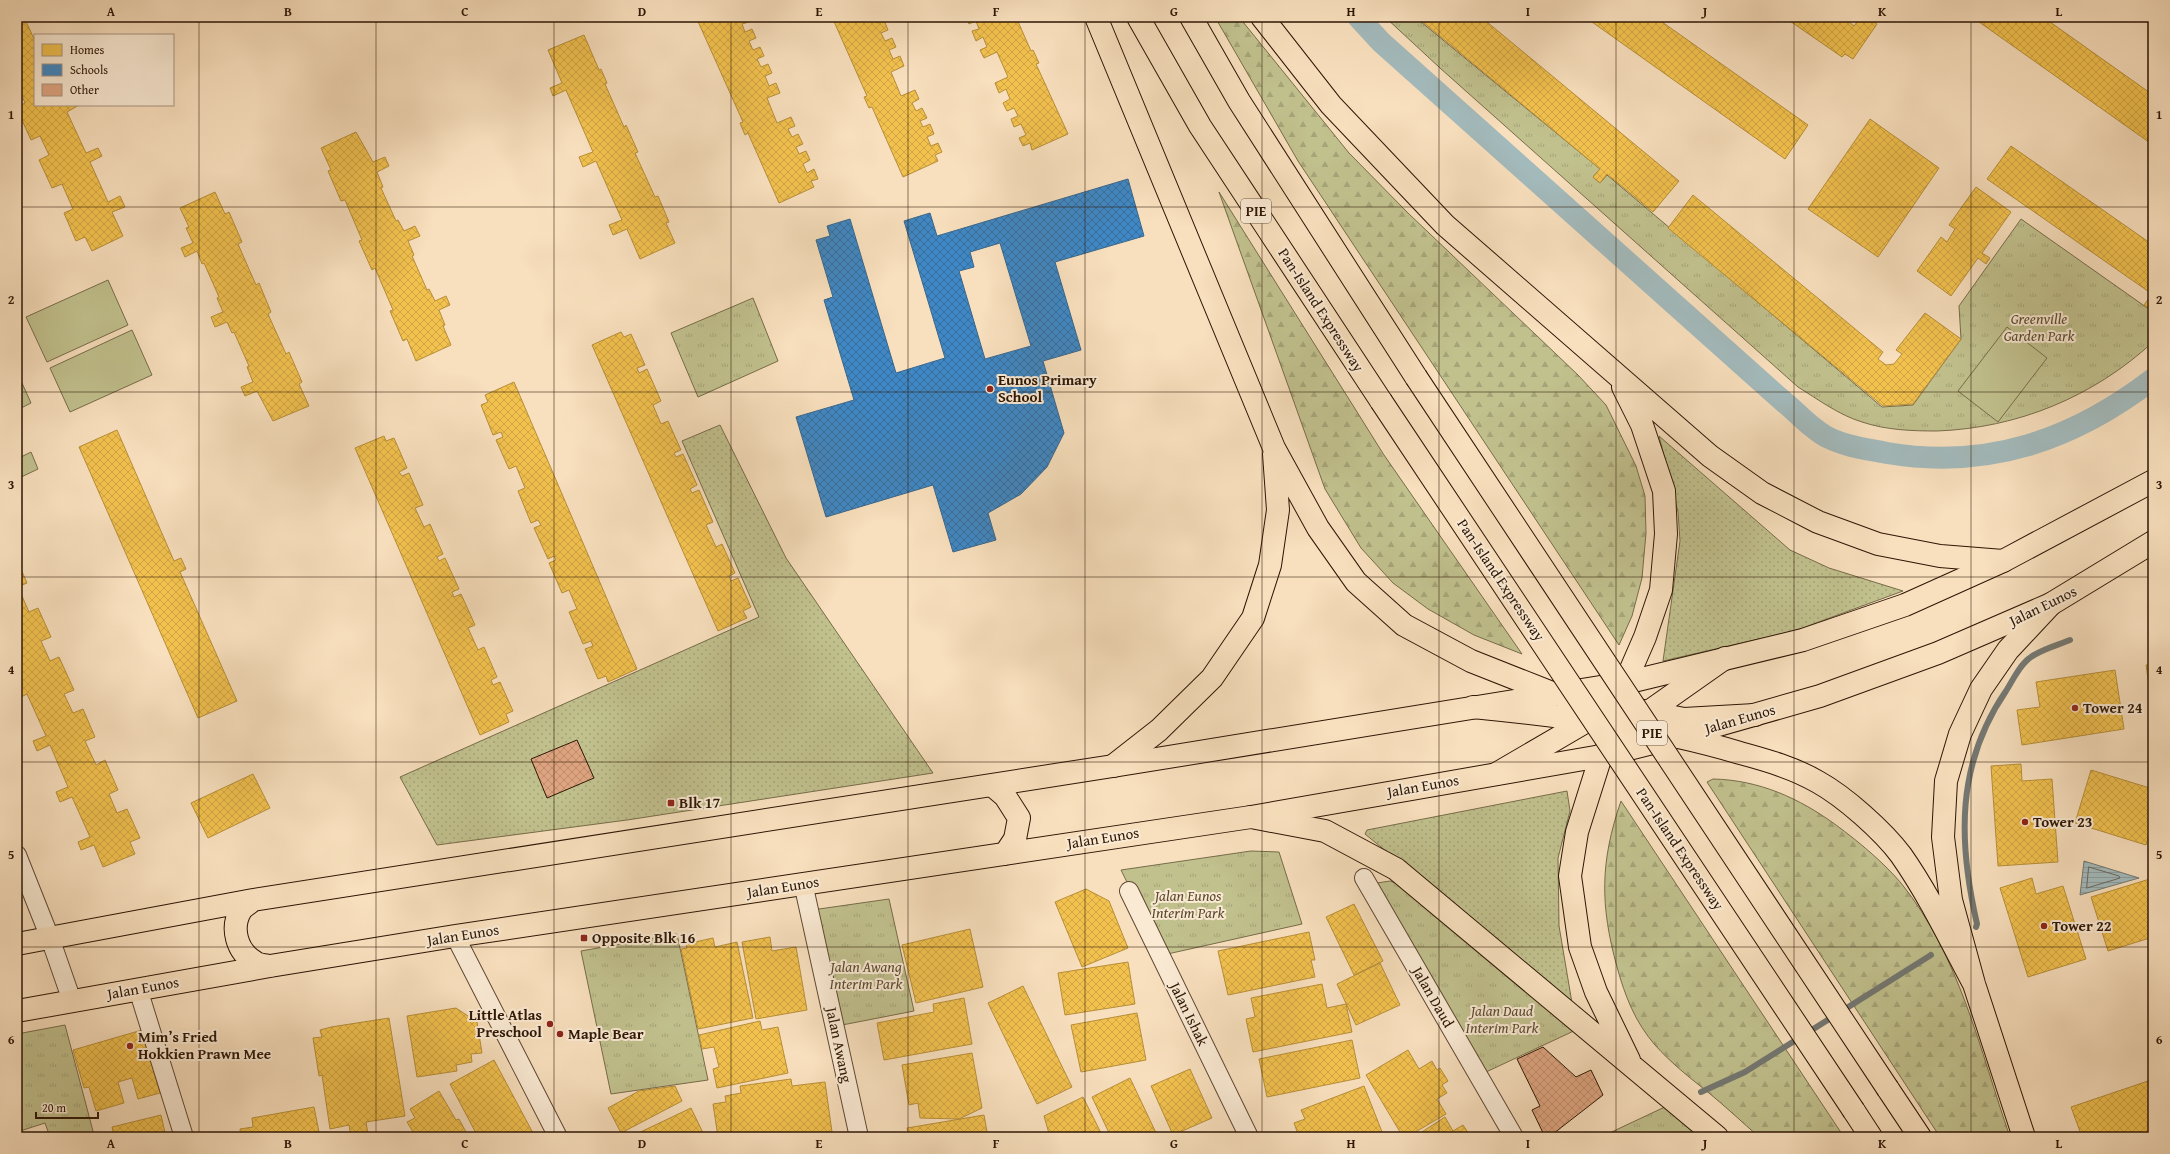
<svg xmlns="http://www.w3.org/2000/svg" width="2170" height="1154" viewBox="0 0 2170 1154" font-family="'Gentium Book Plus',serif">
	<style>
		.grass { fill: url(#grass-dots); stroke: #776c4a }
		.forest { fill: url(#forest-firs); stroke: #776c4a }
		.park { fill: url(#park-tufts); stroke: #776c4a }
		.garden { fill: #c1c18e; stroke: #776c4a }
		.water { fill: url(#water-rules); stroke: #747873 }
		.homes { fill: url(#homes-cross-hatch); stroke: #b78e38 }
		.schools { fill: url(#schools-cross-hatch); stroke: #3a668b; fill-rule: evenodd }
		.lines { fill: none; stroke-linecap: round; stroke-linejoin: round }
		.shore { stroke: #686860; stroke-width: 1 }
		.stream { stroke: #747873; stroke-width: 6 }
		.canal { stroke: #a3babc; stroke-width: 22 }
		.building { fill: url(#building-cross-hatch); stroke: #2d1605 }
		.minor-casing { stroke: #604833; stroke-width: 20 }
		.trunk-casing { stroke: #2d1605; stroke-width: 24 }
		.motorway-casing { stroke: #2d1605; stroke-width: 24 }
		.minor { stroke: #faead4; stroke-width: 18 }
		.trunk { stroke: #f8dfbd; stroke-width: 22 }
		.motorway { stroke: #f8dfbd; stroke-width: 22 }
		.motorway-bridge-casing { stroke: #2d1605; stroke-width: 24; stroke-linecap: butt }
		.motorway-bridge { stroke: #f8dfbd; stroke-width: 22 }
		.grid { fill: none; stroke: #2d1605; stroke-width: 1; stroke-opacity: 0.55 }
		.poi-dot { fill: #8f2418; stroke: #faead4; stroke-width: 1.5 }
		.labels { text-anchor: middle; stroke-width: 4; stroke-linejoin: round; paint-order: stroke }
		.shield { fill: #faead4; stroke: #6a5643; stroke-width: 1 }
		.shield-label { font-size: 14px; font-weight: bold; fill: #2d1605 }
		.street-label { font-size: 15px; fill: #2d1605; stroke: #faead4 }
		.park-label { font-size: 15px; font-style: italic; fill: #59492e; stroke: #faead4 }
		.poi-label { font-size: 15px; font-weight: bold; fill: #2d1605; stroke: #faead4; text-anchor: start }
		.neatline { fill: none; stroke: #2d1605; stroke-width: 1.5 }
		.grid-label { font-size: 13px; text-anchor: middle; font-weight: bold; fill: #2d1605 }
	</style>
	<defs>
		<pattern id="grass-dots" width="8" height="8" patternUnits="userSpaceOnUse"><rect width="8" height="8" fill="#c1c18e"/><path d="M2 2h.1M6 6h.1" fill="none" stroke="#a6a579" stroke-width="1.8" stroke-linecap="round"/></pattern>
		<pattern id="forest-firs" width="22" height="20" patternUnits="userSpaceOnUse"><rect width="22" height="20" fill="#c1c18e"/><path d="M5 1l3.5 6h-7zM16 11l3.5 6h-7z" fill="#a6a579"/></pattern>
		<pattern id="park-tufts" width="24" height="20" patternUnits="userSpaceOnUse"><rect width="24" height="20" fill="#c1c18e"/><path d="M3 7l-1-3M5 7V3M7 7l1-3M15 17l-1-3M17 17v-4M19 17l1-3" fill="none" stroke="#a6a579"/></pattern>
		<pattern id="water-rules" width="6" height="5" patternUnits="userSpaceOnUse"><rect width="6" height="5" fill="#a3babc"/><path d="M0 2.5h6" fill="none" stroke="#8d9fa0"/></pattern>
		<pattern id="homes-cross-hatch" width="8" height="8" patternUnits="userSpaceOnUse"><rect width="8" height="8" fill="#f2c14e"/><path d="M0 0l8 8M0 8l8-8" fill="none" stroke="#d0a543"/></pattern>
		<pattern id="schools-cross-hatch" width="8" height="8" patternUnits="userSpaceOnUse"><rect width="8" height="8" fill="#3f88c5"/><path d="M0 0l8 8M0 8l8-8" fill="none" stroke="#356e9e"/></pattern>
		<pattern id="building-cross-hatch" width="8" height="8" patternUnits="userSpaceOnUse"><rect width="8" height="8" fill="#dfa581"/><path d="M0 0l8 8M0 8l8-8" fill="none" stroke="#c08d6e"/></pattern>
	</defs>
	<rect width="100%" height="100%" fill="#f8dfbd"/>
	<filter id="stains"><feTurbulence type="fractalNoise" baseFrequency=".005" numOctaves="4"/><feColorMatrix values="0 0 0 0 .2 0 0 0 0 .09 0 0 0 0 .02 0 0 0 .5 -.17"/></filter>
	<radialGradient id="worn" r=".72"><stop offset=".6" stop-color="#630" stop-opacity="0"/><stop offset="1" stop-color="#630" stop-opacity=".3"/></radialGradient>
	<path class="grass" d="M720,425L786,558L933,773L627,820L437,845L400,777L759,617L682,441Z
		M1659,436L1790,550L1829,568L1903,591L1794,631L1663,661L1680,541L1678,512Z
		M1567,791L1570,811L1558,858L1559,926L1572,1003L1365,834L1367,830Z"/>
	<path class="forest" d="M1215,17H1239L1349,153L1408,213L1578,375L1606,405L1636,466L1645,496L1646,533L1642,578L1632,616L1619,645L1298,161Z
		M1219,192L1384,455L1522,654L1474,635L1428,609L1393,583L1361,548L1325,489Z
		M1713,779C1759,780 1799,798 1836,825C1859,842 1882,861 1901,883C1960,956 1980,1051 2010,1137H1940L1707,782Z
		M1621,801L1838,1128L1844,1137H1759C1742,1122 1726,1107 1709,1093C1690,1078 1671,1063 1655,1045C1635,1022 1625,996 1617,967C1600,905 1600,862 1621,801Z"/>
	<path class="park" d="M1385,17H1415L1600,169L1593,177L1600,183L1607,175L1882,407L1913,405L1961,339L1959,306L2021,219L2153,312V342C2093,397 2018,428 1937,431C1911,431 1886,430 1862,422C1839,415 1819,400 1798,387L1440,68Z
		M753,298L778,361L698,397L671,333Z
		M1251,851L1279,852L1302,924L1163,955L1121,870Z
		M1390,881L1398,884L1578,1029L1486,1072L1377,883Z
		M889,899L914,1011L837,1026L812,910Z
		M677,934L708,1080L611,1094L581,951Z
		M65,1025L94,1135L88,1137H50L45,1123L17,1132V1034Z
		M1669,1105L1708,1137H1601Z"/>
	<path class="garden" d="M108,280L128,325L47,362L26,317Z
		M2007,327L2047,358L1998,422L1958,391Z
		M132,330L152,375L70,412L50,368Z
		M17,372L31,403L17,410Z
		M31,452L38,469L17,479V459Z"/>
	<path class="water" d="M2084,861L2139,878L2080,895Z"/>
	<path class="homes" d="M17,17H24L35,41V105H79L67,112L86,153L98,148L102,156L90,162L108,202L120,196L125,207L112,212L123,236L92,251L85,237L76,241L64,213L73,209L62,184L52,188L39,160L49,155L40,136L31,140L17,109V107L25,103L17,84Z
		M696,17H747L749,22L742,24L745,32L752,29L756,38L749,41L753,50L760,47L764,56L757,59L761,67L768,64L772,73L765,76L769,86L776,83L780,93L767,98L777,123L791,117L795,126L788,129L792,137L798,134L803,144L796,147L799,154L806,151L810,160L803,164L807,173L814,169L818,179L811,181L814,187L779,203L748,133L745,135L740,123L743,122Z
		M832,17H874L877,23L884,20L888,30L881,33L885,41L892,38L896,47L889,50L893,59L900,56L904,66L891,72L901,96L915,90L919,99L912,103L916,111L922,108L927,118L920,121L923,127L930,124L934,134L927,137L931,146L938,143L942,152L935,155L938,161L903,177L872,107L869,108L864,97L867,96Z
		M966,17H1016L1031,51L1033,50L1039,63L1036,64L1068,134L1032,150L1030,143L1023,146L1019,138L1026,135L1021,124L1014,127L1011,119L1018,116L1014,108L1007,111L1003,103L1010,99L1006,89L999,93L995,83L1008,77L997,52L984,58L980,50L987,47L983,37L976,41L972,31L979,29L976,21L969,24Z
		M1417,17H1481L1679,181L1653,212L1607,174L1600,183L1593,177L1600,169Z
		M1585,17H1655L1808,125L1785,159Z
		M1784,17H1843L1854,26L1861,17H1867L1877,24L1853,59L1845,54L1842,57Z
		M1972,17H2043L2153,95V145Z
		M584,35L599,70L601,69L607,83L605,84L624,127L626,125L638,152L635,153L655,197L658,196L669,222L666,223L675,243L640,259L627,229L613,235L609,225L622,220L596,161L583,167L579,157L593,152L566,90L553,96L550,88L562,83L548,50Z
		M1870,119L1939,168L1878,257L1808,209Z
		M356,132L373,162L385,157L389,166L377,172L383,187L381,188L396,221L398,220L404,231L415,226L420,236L408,241L414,255L412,256L427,290L429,289L435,301L446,296L450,305L439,310L445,325L443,326L451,345L416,361L407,339L403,341L390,311L393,310L375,268L372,270L359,241L362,240L345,200L341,201L328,171L331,170L321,148Z
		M2011,146L2153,245L2152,311L2144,305L2152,294L1987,179Z
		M1976,187L2011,212L1982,253L1990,258L1986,264L1978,258L1951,296L1917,271L1941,237L1947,242L1955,229L1949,225Z
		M215,192L225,214L229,212L242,242L238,244L256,285L259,283L271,312L268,314L286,354L289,352L302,382L299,384L309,406L273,421L257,391L245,396L241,387L253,382L247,367L249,366L234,332L232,333L227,322L215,327L211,317L223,312L217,298L219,297L204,263L202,264L197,251L185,257L181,248L193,243L186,228L189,227L180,208Z
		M1693,195L1883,352L1878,359L1886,365L1894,364L1902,354L1896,350L1925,313L1961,339L1913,404L1883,406L1668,228Z
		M621,332L624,337L631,334L645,365L637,368L639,373L647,369L661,401L653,405L661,424L668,421L681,450L674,453L676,457L683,454L697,485L690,489L692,493L699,490L713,522L706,525L716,547L722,544L735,573L729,576L731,581L738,578L751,607L743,611L747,618L718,631L592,345Z
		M514,382L637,669L608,682L606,676L598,679L585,649L593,646L591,641L583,644L569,612L577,609L569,590L562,593L549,563L556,560L554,556L548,559L534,528L541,525L538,520L531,523L518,491L525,488L516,466L509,469L496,440L503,437L501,432L493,435L481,405L488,402L485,395Z
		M117,430L174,561L181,558L186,569L180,572L237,701L198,718L79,447Z
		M384,436L386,441L394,438L407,468L399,472L402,476L409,473L423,505L415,508L424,527L430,524L443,554L437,557L439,561L445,558L459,589L452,592L454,597L461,594L475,625L468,628L478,650L484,647L497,677L491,680L493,685L500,682L513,711L506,714L509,722L480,735L355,448Z
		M17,560L27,583L18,587L29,612L38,608L51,637L41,641L50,661L59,657L74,690L64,694L73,713L83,709L95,737L85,741L96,765L105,760L118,790L109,794L117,813L127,809L140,838L130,842L135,854L103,867L94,845L81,850L78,842L90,837L72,797L60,802L56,792L68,787L50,745L37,751L33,741L46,736L27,694L17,699V687L23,685L17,671Z
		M2153,664V713L2146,665Z
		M2115,670L2124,729L2022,745L2017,710L2040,707L2036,682Z
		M2021,764L2022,781L2052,779L2058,862L1998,866L1991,766Z
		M2091,770L2153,789V821L2146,845L2075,823Z
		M253,774L270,808L208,838L191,803Z
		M2032,878L2036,894L2063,886L2086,959L2028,977L2000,888Z
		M2153,878V937L2108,951L2091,897Z
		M1086,889L1109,901L1128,948L1082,967L1055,902Z
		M1354,904L1383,961L1354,975L1326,917Z
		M970,929L983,987L916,1003L902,945Z
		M1309,932L1315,960H1311L1315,977L1228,995L1218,951Z
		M770,937L772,951L796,947L807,1010L756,1019L742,942Z
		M713,938L715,947L737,942L753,1018L698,1029L681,949L687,948L686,944Z
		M1128,962L1135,1004L1065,1015L1058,973Z
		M1380,963L1400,1005L1356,1025L1337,984Z
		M1322,984L1327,1008L1346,1004L1352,1032L1253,1052L1246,1019L1255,1017L1251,998Z
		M1023,986L1072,1087L1037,1104L988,1003Z
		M964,998L972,1044L884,1060L877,1023L934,1012L933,1004Z
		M456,1008L477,1022L482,1053L471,1054L472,1062L456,1065L457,1071L417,1077L407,1016Z
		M1137,1013L1146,1060L1081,1072L1071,1025Z
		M389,1018L405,1116L366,1122L368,1134L351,1137L349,1125L330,1129L322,1075L319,1076L313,1038L322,1037L320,1030L331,1027Z
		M760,1021L762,1030L778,1027L788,1073L717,1088L713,1069L719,1067L714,1047L702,1049L699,1035Z
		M142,1030L160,1093L138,1099L132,1078L118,1082L124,1103L96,1111L89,1087L84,1088L73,1050Z
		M1352,1040L1360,1078L1267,1097L1259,1059Z
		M1408,1050L1419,1069L1432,1061L1437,1070L1440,1068L1448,1081L1442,1085L1447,1093L1437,1099L1446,1114L1407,1137H1403L1366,1075Z
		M972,1053L982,1108L959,1119L920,1118L918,1103L909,1105L902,1065Z
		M494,1060L533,1133L526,1137H518L516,1134L510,1137H494L492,1133L484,1137H478L450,1084Z
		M1190,1069L1212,1118L1173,1135L1151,1086Z
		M1130,1078L1158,1137H1111L1092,1097Z
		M791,1079L792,1086L825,1082L832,1132L799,1137H718L713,1104L726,1102L725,1096L741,1093L740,1086Z
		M2148,1081L2153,1097V1137H2082L2071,1107Z
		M675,1086L682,1101L621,1133L608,1108L639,1091Z
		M1364,1086L1384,1137H1299L1294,1123L1305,1119L1301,1110Z
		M439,1091L456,1120L459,1119L466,1132L464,1133L466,1137H416L407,1122L415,1118L410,1109Z
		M1083,1097L1103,1137H1050L1044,1116Z
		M314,1107L320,1137H241L240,1129L253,1127L252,1118Z
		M691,1108L705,1137H630Z
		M161,1115L166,1137H114L112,1127Z
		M984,1115L988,1137H909L907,1128Z
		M1445,1117L1453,1131L1463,1125L1471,1137H1414Z"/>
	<path class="schools" d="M1128,179L1144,236L1055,262L1081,350L1043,361L1064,433L1047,467L1021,494L988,513L996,540L953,552L933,485L826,517L796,417L854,400L824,300L833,297L816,240L830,236L827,226L850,219L896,373L945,358L904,221L930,213L937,236ZM1000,243L1031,346L985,359L959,271L974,267L970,252Z"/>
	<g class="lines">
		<path class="shore" d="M2089,867L2119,876L2120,878L2087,888Z"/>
		<path class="stream" d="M1976,927L1977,924C1958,841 1956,764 2006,691C2013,680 2020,664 2031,657C2042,649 2058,645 2070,640
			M1701,1092L1745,1072L1931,955"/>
		<path class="canal" d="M1358,17L1381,42L1784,402C1798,413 1812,430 1829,438C1847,447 1868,449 1887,453C1988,470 2073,440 2153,379"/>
	</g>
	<path class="building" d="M577,740L594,778L547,798L531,759Z
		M1543,1047L1576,1077L1591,1070L1603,1095L1549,1137H1545L1532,1110L1540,1106L1517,1059Z"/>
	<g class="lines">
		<defs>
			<path id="minor" d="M17,855L50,938L72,1001
				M1364,878L1514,1137
				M803,883L859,1137
				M1129,891L1249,1137
				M455,936L558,1137
				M138,989L184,1137"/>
			<path id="trunk" d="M992,785L1005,796L1019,818L1015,839L1005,854
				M253,900C250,903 244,906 241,910C230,928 237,952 255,962C259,965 265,965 270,966
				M17,944L253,900L1113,766L1625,683L1803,640L1905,605L2003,561L2153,481
				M17,1011L270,966L455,936L1251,817L1601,756L1680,736L1820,696L1938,653L2051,604L2153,542"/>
			<path id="motorway" d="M1096,17L1274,448L1318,528L1356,582L1404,625L1471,661L1552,693L1684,719L1755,715
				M1138,17L1200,126L1381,401
				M1191,17L1239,101L1416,377
				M1262,17L1331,105L1445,225L1710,456L1762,493L1818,522L1878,544L1940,556L2003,561
				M1473,707C1563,716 1654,727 1740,753C1766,760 1794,768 1818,782C1845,797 1883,831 1901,855C1929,895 1951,941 1974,984
				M1113,766L1159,730L1212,678L1253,618L1270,565L1278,510L1274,454
				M1496,774L1587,721L1610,704L1625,683L1645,637L1661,590L1666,534L1664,491L1642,425L1623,387
				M1251,817L1325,831L1396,869L1717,1137
				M1629,1060L1596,992L1580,947L1570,876L1577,832L1601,756L1627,727L1725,658
				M1888,1089L1920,1137
				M1854,1111L1871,1137
				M2024,1137L1974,984L1951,900L1943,837L1946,781L1960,734L1981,689L2008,650L2051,604"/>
		</defs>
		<use href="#minor" class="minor-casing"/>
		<use href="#trunk" class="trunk-casing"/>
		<use href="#motorway" class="motorway-casing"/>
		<use href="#minor" class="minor"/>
		<use href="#trunk" class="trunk"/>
		<use href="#motorway" class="motorway"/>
		<defs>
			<path id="motorway-bridge" d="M1416,377L1888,1089
				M1381,401L1854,1111"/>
		</defs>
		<use href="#motorway-bridge" class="motorway-bridge-casing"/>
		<use href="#motorway-bridge" class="motorway-bridge"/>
	</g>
	<path class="grid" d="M199,17V1137M376,17V1137M554,17V1137M731,17V1137M908,17V1137M1085,17V1137M1262,17V1137M1439,17V1137M1616,17V1137M1794,17V1137M1971,17V1137M17,207H2153M17,392H2153M17,577H2153M17,762H2153M17,947H2153"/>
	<g class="poi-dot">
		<circle cx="990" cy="389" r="4"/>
		<circle cx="2075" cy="708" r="4"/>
		<rect x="667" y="799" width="8" height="8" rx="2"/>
		<circle cx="2025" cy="822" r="4"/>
		<circle cx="2044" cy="926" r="4"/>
		<rect x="580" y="934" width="8" height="8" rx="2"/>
		<circle cx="550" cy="1024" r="4"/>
		<circle cx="560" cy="1034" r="4"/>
		<circle cx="130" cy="1046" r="4"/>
	</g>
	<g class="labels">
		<g class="shield">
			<rect x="1241" y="199" width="30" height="24" rx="3"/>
			<rect x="1637" y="721" width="30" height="24" rx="3"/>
		</g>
		<g class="shield-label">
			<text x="1256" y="216">PIE</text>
			<text x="1652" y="738">PIE</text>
		</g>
		<g class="street-label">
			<text transform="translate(1321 310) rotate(57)" y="5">Pan-Island Expressway</text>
			<text transform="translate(1501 580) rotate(56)" y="5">Pan-Island Expressway</text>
			<text transform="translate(2043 606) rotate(-26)" y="5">Jalan Eunos</text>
			<text transform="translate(1740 719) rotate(-16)" y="5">Jalan Eunos</text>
			<text transform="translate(1423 786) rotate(-10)" y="5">Jalan Eunos</text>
			<text transform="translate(1103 838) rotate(-9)" y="5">Jalan Eunos</text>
			<text transform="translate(1680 849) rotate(56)" y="5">Pan-Island Expressway</text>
			<text transform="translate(783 887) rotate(-9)" y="5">Jalan Eunos</text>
			<text transform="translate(463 935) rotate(-9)" y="5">Jalan Eunos</text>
			<text transform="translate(143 988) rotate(-10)" y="5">Jalan Eunos</text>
			<text transform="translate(1433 997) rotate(60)" y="5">Jalan Daud</text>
			<text transform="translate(1189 1014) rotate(64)" y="5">Jalan Ishak</text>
			<text transform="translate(839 1045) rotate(78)" y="5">Jalan Awang</text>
		</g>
		<g class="park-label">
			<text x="2039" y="324">Greenville<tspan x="2039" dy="17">Garden Park</tspan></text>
			<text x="1188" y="901">Jalan Eunos<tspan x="1188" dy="17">Interim Park</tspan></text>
			<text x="866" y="972">Jalan Awang<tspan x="866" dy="17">Interim Park</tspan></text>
			<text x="1502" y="1016">Jalan Daud<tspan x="1502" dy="17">Interim Park</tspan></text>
		</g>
		<g class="poi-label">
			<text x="998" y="385">Eunos Primary<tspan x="998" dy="17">School</tspan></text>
			<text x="2083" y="713">Tower 24</text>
			<text x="679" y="808">Blk 17</text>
			<text x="2033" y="827">Tower 23</text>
			<text x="2052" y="931">Tower 22</text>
			<text x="592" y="943">Opposite Blk 16</text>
			<text x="542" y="1020" text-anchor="end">Little Atlas<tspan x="542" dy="17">Preschool</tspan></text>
			<text x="568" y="1039">Maple Bear</text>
			<text x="138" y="1042">Mim’s Fried<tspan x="138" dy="17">Hokkien Prawn Mee</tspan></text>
		</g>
	</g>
	<rect width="2170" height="1154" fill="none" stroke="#f8dfbd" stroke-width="44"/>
	<rect x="34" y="34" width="140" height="72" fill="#faead4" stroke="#a89581"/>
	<rect x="42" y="44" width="20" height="12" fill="#f2c14e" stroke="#a89581"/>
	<text x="70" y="54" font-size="12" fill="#2d1605">Homes</text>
	<rect x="42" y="64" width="20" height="12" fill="#3f88c5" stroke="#a89581"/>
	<text x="70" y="74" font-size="12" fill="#2d1605">Schools</text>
	<rect x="42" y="84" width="20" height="12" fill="#dfa581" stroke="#a89581"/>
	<text x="70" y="94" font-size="12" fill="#2d1605">Other</text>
	<path d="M36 1112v6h62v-6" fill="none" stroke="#2d1605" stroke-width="2"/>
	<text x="42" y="1112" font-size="12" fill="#2d1605" stroke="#faead4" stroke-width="3" paint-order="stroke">20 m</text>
	<rect x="22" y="22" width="2126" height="1110" class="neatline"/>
	<g class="grid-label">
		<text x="111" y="16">A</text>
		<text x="288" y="16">B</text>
		<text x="465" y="16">C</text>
		<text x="642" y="16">D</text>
		<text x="819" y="16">E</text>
		<text x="996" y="16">F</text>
		<text x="1174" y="16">G</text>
		<text x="1351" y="16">H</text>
		<text x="1528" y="16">I</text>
		<text x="1705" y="16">J</text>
		<text x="1882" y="16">K</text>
		<text x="2059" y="16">L</text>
		<text x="11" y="119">1</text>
		<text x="2159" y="119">1</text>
		<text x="11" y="304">2</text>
		<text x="2159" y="304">2</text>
		<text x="11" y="489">3</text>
		<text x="2159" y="489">3</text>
		<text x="11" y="674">4</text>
		<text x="2159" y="674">4</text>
		<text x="11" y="859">5</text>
		<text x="2159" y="859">5</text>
		<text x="11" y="1044">6</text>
		<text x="2159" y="1044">6</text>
		<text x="111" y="1148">A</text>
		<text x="288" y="1148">B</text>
		<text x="465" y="1148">C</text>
		<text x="642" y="1148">D</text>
		<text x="819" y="1148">E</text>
		<text x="996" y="1148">F</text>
		<text x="1174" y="1148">G</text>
		<text x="1351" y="1148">H</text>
		<text x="1528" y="1148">I</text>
		<text x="1705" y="1148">J</text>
		<text x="1882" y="1148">K</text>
		<text x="2059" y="1148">L</text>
	</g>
	<rect width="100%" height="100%" filter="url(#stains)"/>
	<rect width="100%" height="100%" fill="url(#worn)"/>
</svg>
